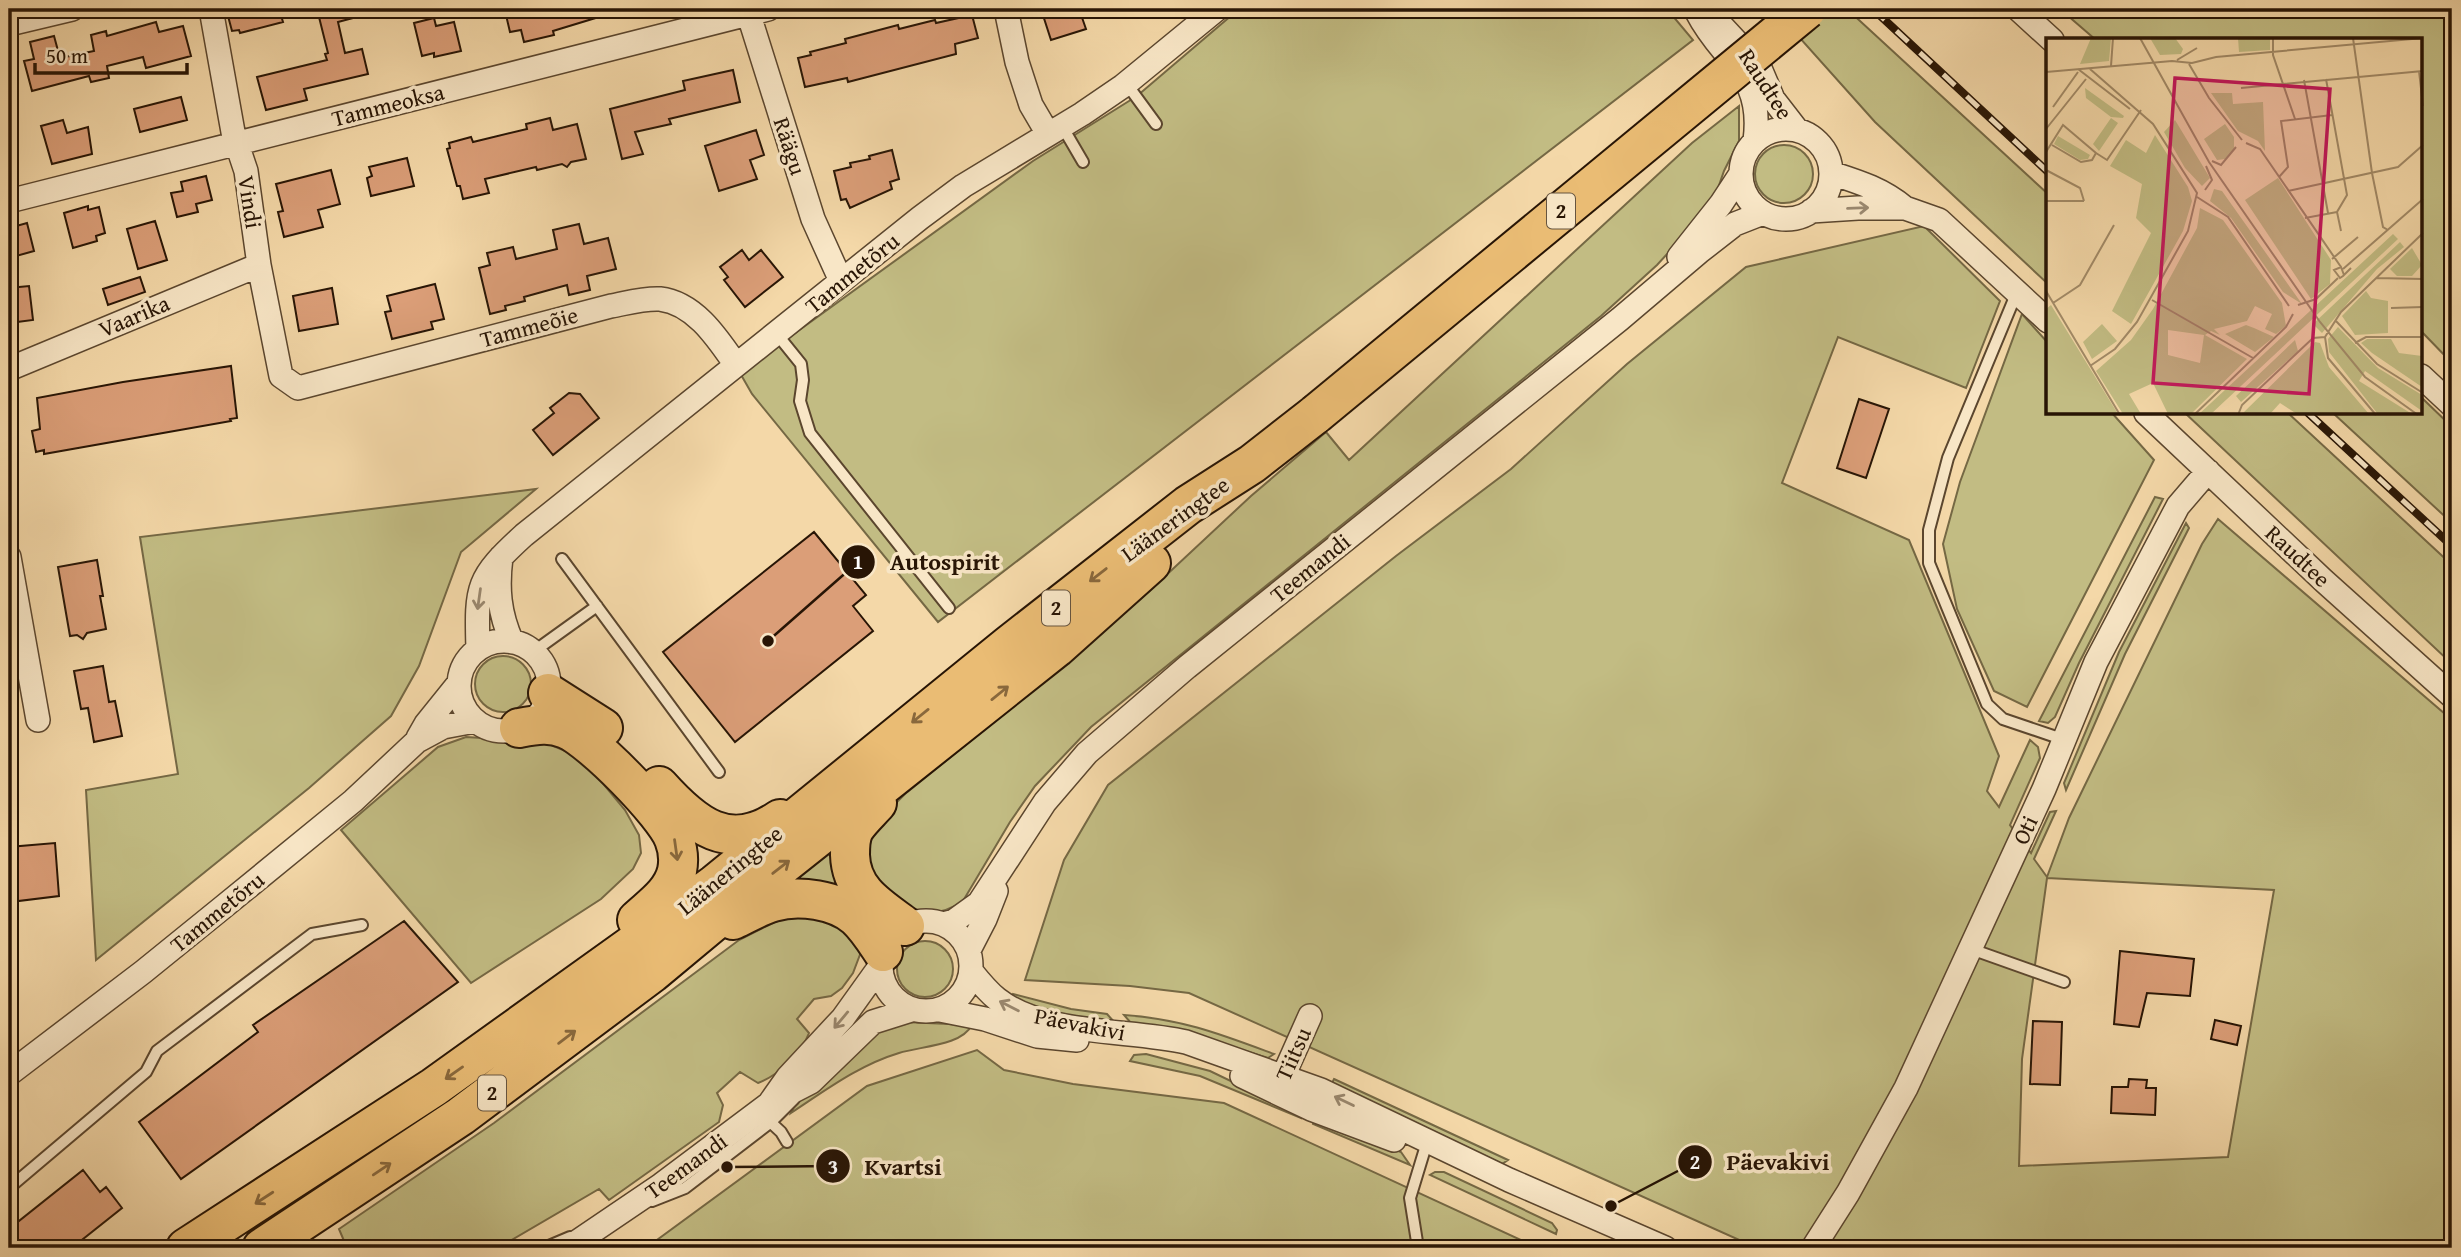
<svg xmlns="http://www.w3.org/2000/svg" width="2461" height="1257" viewBox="0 0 2461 1257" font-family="'Gentium Book Plus',serif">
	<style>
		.green { fill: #c2bc83; stroke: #756844; stroke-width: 2; fill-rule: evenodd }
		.building { fill: #db9e78; stroke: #281505; stroke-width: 2 }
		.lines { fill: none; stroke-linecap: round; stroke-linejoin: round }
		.lane-casing { stroke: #5b462e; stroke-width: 14 }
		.street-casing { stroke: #5b462e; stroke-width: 26 }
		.highway-casing { stroke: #281505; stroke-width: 42 }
		.lane { stroke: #f8e6c6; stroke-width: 10 }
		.street { stroke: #f8e6c6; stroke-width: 23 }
		.highway { stroke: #eabc74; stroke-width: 38 }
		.rail-casing { stroke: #281505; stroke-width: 8 }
		.rail { stroke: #f8e6c6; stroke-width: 5; stroke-dasharray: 16; stroke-linecap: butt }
		.highway-bridge-casing { stroke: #281505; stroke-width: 42; stroke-linecap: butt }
		.highway-bridge { stroke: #eabc74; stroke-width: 38 }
		.oneway { stroke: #9a886f }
		.oneway2 { stroke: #89683c }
		.labels { text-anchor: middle; stroke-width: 7; stroke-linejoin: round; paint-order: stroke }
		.shield { fill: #f8e6c6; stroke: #66543f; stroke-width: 2 }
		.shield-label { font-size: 21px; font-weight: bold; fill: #281505 }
		.street-label { font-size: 23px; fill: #281505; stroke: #f8e6c6 }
		.inset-road { fill: none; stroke: #a28a67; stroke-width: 2 }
		.view { fill: #c2185b; fill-opacity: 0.15; stroke: #c2185b; stroke-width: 3.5 }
		.inset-edge { fill: none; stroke: #281505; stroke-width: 3.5 }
		.leader { fill: none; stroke: #281505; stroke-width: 2.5 }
		.callout-dot { fill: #281505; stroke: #f8e6c6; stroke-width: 2.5 }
		.mark-label { font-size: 21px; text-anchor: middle; font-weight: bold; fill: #fff }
		.callout-label { font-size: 24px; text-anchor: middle; font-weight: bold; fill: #281505; stroke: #f8e6c6; stroke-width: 7; stroke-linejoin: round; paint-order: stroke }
	</style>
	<rect width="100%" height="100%" fill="#f4d8a8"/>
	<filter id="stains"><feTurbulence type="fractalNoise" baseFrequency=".00286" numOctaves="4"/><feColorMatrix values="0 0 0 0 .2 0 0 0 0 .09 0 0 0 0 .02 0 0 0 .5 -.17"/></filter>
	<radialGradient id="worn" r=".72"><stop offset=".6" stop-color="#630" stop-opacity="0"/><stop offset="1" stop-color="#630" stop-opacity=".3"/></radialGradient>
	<path class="green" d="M1239,9H1667L1693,40L938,622L752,394L740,373L1033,161L1137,96Z
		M1774,9H1847L2048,194V284L1875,122Z
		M2060,9H2452V363L2421,331V40H2096Z
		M1739,106V141L1724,171L1716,194L1701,217L1657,265L1601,316L1091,727L1035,786L1010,822L963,901C922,929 898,900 865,875L869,836L883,816L905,794L1026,696L1146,594L1251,496L1326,432L1349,460L1692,143Z
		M1755 174a29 29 0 1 1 58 0a29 29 0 1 1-58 0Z
		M1924,226L2000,301L1966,388L1838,337L1782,483L1909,540L1999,756L1987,791L1999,807L2030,740L2038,747L2040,758L2010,825L2031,853L2050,812L2056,811L2034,859L2047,877L2069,818L2202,544L2218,519L2452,720V1248H1757L1189,993L1130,986L1025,980L1064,860L1108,785L1396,556L1511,469L1627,364L1746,267ZM2047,878L2274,890L2228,1157L2019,1166L2022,1059Z
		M2022,314L2048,343V413H2112L2154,460L2027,707L1994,691L1957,609L1943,544L1960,482Z
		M2421,397L2452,427V523L2333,413H2421Z
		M2185,413H2288L2452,565V664Z
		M536,489L461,552L419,666L391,716L309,788L96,960L86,790L178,774L140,537Z
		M2155,497L2163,499L2079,663L2055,717L2048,723L2039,721Z
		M2186,523L2189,528L2125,654L2066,790L2064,783L2119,652Z
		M475 684a28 28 0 1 1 56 0a28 28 0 1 1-56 0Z
		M466,737L513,740L536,739L568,752L591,769L625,810L639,835L641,853L633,869L601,899L471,983L341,830L438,747Z
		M833,847C832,868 835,880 846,897L783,889Z
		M822,916L864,944L853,973L842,988L831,996L814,999L797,1019L809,1033C801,1054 779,1075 758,1083L740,1072L717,1093L723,1105L719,1122L609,1200L599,1189L498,1248H347L339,1229L494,1123L739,940L781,919Z
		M897 969a28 28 0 1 1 56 0a28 28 0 1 1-56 0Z
		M1013,994L1071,1009L1107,1014L1116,1024C1080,1019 1045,1013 1011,997Z
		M1124,1015C1182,1019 1220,1034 1274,1054L1268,1058L1178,1030L1131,1023Z
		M904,1022L972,1025C961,1046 921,1046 899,1053C859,1065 826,1090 791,1113L795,1104L879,1028Z
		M977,1050L1004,1070L1073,1084L1224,1103L1538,1248H646L867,1086Z
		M1146,1054L1210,1071L1301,1115V1118L1200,1076L1130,1061L1134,1055Z
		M1334,1079L1508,1160L1502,1164L1332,1083Z
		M1314,1119L1401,1152L1410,1165L1313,1124Z
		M1435,1172H1444L1552,1223L1557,1230L1556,1234L1430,1175Z"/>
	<path class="building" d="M239,9H279L283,22L240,33L239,30L232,31L228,16L240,13Z
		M317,9H367L368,14L338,22L345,53L362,49L368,74L304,89L307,100L266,110L257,77L327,60L325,54L328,53Z
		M516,9H611L612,13L553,31L554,35L524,42L521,30L510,32L506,15L517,12Z
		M1041,9H1079L1086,29L1051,40Z
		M972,15L978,38L955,44L956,54L848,82L847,78L805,87L798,58L811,55L810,52L846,43L845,39L898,25L899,29L935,20L936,23Z
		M434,18L436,26L454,22L461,51L434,57V53L422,56L414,23Z
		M156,22L159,32L183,26L191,56L146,68L143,57L107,66L109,78L91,82L89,76L32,91L24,61L34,59L30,42L54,36L60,58L94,51L91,35L106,31L107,36Z
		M733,70L740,102L669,119L671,124L635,132L643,154L622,159L610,109L685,90L683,81Z
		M181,97L187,120L140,132L134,109Z
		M550,118L553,130L577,124L586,159L571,162L567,167L562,164L537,170L536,167L485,179L489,193L463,199L460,186H457L447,149L450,148L449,143L471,137L473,142L527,129L526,124Z
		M63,120L67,133L88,127L92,154L52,164L41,126Z
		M756,130L764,155L750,160L757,179L719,191L705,146Z
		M892,150L899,179L890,182L892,189L850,208L846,199L841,200L834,171L851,167L850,163L870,159L869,156Z
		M407,158L414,186L371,196L367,178L372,176L369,167Z
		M331,170L340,204L318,210L323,227L284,237L278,212L283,211L276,184Z
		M206,176L212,200L196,204L198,212L177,217L171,193L183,191L181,182Z
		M88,206V210L99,207L105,233L96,236L97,241L73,248L64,213Z
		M155,221L167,260L138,269L127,229Z
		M27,223L34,251L9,258V228Z
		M579,224L584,244L608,238L616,269L587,276L590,290L569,295L567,285L524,297L525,301L505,306L506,310L490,314L479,268L490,265L487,253L513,247L516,259L557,249L553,230Z
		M742,250L749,260L761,250L783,277L745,307L724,280L728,277L720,267Z
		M140,277L145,292L108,305L103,289Z
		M435,284L444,319L431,322L433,329L392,339L385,312L391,311L387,296Z
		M29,286L33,320L9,323V288Z
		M332,288L338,324L299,331L293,296Z
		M231,366L237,418L230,419L231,421L44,454V450L36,452L32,431L40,429L37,398L123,382Z
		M569,393L580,394L599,418L553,455L533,430L554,413L550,408Z
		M1859,399L1889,409L1866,478L1837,468Z
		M814,532L866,595L853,606L873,631L735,742L663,652Z
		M97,560L103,596H100L106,629L87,633L83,639L77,635L70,636L58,567Z
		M103,666L109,702L115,701L122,736L94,742L88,708L81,709L74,671Z
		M55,843L59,896L10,902L9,847Z
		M404,921L458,982L181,1179L139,1122L258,1032L253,1025Z
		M2120,951L2194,959L2190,996L2147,993L2139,1027L2114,1024Z
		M2215,1020L2241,1026L2237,1045L2211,1039Z
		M2033,1021L2062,1022L2060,1085L2030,1084Z
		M2129,1079L2147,1080L2146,1088H2156L2155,1115L2111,1113L2112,1087H2128Z
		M83,1170L100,1192L106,1187L122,1208L78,1243L25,1248L9,1229Z"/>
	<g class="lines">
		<defs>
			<path id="lane" d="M1126,83L1156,124
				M1062,126L1083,162
				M2017,292L1948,458L1929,530V563L1987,704L2003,719L2065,740
				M776,333L801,364L803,380L800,401L810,433L949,608
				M562,559L719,772
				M533,652L597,606
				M1971,949L2064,982
				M766,1118L781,1132L787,1142
				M9,1188L146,1072L157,1051L312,934L362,925
				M652,1201L685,1188L771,1122L794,1099
				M544,1248L570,1237
				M1418,1248L1410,1198L1424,1152"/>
			<path id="street" d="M211,9L233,132L246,171L259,265L281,376L298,388L611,306C627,303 644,298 660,299C695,303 718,339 736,365
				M747,9L813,219L841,281
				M1006,9L1017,62L1031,105L1048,134
				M1706,9L1759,66L1773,99L1797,130
				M2018,9L2052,40
				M1697,12C1723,63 1764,73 1755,141
				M9,24L72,9
				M1741 174a45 45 0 1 1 90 0a45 45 0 1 1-90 0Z
				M1831,173C1859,182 1882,189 1905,208
				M9,201L768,9
				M1811,211L1858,208H1905L1939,220L2048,321
				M1679,257L1721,204L1740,175
				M9,369L259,265
				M2421,376L2452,405
				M2146,413L2324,581L2452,696
				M9,557L38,720
				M501,557C497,588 499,613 512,642
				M459 686a45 45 0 1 1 90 0a45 45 0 1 1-90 0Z
				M478,649C476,585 477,578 524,535L920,218L963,186L1082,114L1123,86L1217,9
				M418,738L426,724L459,683
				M881 966a45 45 0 1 1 90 0a45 45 0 1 1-90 0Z
				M943,924L954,921L979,903L1045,802L1087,753L1187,667L1620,319L1699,252L1735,224L1763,213
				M969,950L985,919L996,891
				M971,971C979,981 987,991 997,999C1044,1036 1129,1029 1186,1042L1321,1090L1509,1180L1665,1248
				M940,1010L985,1019L1037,1036L1077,1040
				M9,1074L143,972L222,908L353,801L417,741L443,727L475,721
				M1242,1076L1311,1109L1394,1140
				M1277,1090L1310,1016
				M774,1101L811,1082L873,1022L911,1010
				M568,1248L661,1185L769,1104L788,1077L843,1018L881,965
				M1813,1248L1848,1193L1906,1088L2044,789L2096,662L2178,506L2208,471"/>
			<path id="highway" d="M548,693L603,728
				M519,728C535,725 550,722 566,729C591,739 665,814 674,839C678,849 679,861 677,871C672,893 652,906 637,920
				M659,786C694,825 729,854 780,819
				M877,803C870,811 861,819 855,828C850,836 850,846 850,855C851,891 878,906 905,926
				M733,920C746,914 759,906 773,902C799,894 836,900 856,917C867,927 875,940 883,952
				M186,1248L434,1087L653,930L715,884L1009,645L1188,505L1252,464L1316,414
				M262,1248L461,1116L652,973L754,888L1056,648L1151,563"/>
		</defs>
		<use href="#lane" class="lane-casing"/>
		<use href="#street" class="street-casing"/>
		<use href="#highway" class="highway-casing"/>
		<use href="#lane" class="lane"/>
		<use href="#street" class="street"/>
		<use href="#highway" class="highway"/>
		<defs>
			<path id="rail" d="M1873,9L2048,172
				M2308,413L2452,546"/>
		</defs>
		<use href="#rail" class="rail-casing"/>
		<use href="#rail" class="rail"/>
		<defs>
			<path id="highway-bridge" d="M1316,414L1807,9"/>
		</defs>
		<use href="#highway-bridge" class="highway-bridge-casing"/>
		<use href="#highway-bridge" class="highway-bridge"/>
	</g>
	<defs><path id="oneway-shaft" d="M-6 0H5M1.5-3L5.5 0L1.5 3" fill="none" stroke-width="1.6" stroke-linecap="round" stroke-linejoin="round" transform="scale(1.75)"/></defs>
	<g class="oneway">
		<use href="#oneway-shaft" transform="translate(1858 208) rotate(-2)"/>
		<use href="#oneway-shaft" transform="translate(479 599) rotate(98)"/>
		<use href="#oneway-shaft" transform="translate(1009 1006) rotate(-153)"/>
		<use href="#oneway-shaft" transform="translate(841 1020) rotate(130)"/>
		<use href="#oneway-shaft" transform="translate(1344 1101) rotate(-154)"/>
	</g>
	<g class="oneway2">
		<use href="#oneway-shaft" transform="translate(1098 575) rotate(142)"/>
		<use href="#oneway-shaft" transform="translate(1000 693) rotate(-39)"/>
		<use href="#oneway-shaft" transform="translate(920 716) rotate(141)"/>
		<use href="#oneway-shaft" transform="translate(676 850) rotate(82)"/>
		<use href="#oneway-shaft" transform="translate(781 867) rotate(-38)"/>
		<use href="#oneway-shaft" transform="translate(567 1037) rotate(-37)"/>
		<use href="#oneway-shaft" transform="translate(454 1073) rotate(145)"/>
		<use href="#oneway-shaft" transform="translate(382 1169) rotate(-34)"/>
		<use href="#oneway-shaft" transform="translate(264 1198) rotate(147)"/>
	</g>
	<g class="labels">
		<g class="shield">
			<rect x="1547" y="193.5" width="28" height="35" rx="5"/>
			<rect x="1042" y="590.5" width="28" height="35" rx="5"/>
			<rect x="478" y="1075.5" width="28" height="35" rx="5"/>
		</g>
		<g class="shield-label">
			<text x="1561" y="218">2</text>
			<text x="1056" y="615">2</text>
			<text x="492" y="1100">2</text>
		</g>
		<g class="street-label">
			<text transform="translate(1766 84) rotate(57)" y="8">Raudtee</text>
			<text transform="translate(388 105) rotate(-14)" y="8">Tammeoksa</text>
			<text transform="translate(790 146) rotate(72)" y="8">Räägu</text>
			<text transform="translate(250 202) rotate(81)" y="8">Vindi</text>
			<text transform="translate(852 273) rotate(-39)" y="8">Tammetõru</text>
			<text transform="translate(134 316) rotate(-23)" y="8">Vaarika</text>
			<text transform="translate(529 327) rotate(-15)" y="8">Tammeõie</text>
			<text transform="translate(1175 519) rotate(-36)" y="8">Lääneringtee</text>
			<text transform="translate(2298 556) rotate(43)" y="8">Raudtee</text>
			<text transform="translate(1310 568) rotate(-39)" y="8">Teemandi</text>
			<text transform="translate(2025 830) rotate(-65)" y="8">Oti</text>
			<text transform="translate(730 870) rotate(-39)" y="8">Lääneringtee</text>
			<text transform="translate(217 912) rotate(-39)" y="8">Tammetõru</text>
			<text transform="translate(1080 1024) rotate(11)" y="8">Päevakivi</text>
			<text transform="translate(1293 1054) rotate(-66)" y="8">Tiitsu</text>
			<text transform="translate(686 1166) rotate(-36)" y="8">Teemandi</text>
		</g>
	</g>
	<g transform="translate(2046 38)">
		<rect width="376" height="376" fill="#f4d8a8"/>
		<path d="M45,0H65L63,23L34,26ZM104,0H129L137,11L135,16L114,17ZM192,0H224V12L193,14ZM39,50L78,78L77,80L65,79L40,60ZM165,55H186L187,66L217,64L219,113L212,103L192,93ZM65,80L72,85L53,113L47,106ZM129,82L161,135L164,140L156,148L139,130L118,94ZM179,86L188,99V111L179,121L171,122L158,101ZM109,97L142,149L146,163L137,193L85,286L66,273L105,195L90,180L96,146L64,128L80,102L100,115ZM12,98L44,117L42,121L34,122L8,106ZM232,140L285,222L284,246L265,261L199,162ZM168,151L176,153L256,266L237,254L185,180L164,163ZM154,170L177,182L236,265L240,288L230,296L219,291L226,276L209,268L201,283L168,291L174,297L165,293L159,297L201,321L145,376H122L107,345L83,356L95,376H77L50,333L85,302L107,271L151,190ZM122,292L158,297L154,325L122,317ZM347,196L352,201L165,376L152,377ZM354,204L358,209L331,231L276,295L267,286ZM366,210L376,227L366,238H351L344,231ZM320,253L325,260L342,263V295L309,297L296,278ZM5,267L72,376H0V271ZM56,286L71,303L46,321L37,304ZM200,287L208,290L228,299L209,314L179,296ZM292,289L332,330L376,357V373L319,333L313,343L366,376L331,375L283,314L282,301ZM321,301H345L353,315L376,318V349L326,315L315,305ZM249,302L252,313L195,364L190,358ZM269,304L274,305L283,329L323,376H251L234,365L224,376H196Z" fill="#c2bc83" fill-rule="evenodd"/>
		<path class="inset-road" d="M94,0L163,124L274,284L319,339L372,377M227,0V17L249,81M307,0L326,135L337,189L342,192M131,22L151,10M143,26L163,60L196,102M65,28L67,0M32,31L84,71M373,33L377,68M0,34L126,23L146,25L170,19L377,0M280,41L301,157L291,174L295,193M258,42L282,175M195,50L377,33M7,69L32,34M0,91L40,41M200,105L214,111L295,229M0,114L17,87L50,115L46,122L35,124L6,107M50,115L61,122L95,72M166,123L175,127L190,109M0,132L34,150L38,163M233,139L242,129L235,83L286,77M159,152L166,142L160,128M242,153L352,129L377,107M151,159L182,179L243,268M0,163H38M259,180L291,174M286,221L312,199M297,231L377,161M298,237L295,229L288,232L294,240L297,238L305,230M330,240L377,241M0,253L74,377M106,262L207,320M7,265L34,247L68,187M252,267L270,261L292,240M345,270L377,269M289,282L331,326L377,355M309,305L320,299H377M44,328L69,311L91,284L142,193L151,155L107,86L44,31M148,377L240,289L247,276M192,377L196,367L267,300L279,299M330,377L282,320L279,299L295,274L377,195"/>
		<path class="view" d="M129,40L284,51L263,356L107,345Z"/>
		<rect width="376" height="376" class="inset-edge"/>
	</g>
	<path class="leader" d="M768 641L858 562M1611 1206L1695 1162M727 1167L833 1166"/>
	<g class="callout-dot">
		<circle cx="768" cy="641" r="7"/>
		<circle cx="1611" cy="1206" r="7"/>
		<circle cx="727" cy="1167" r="7"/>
		<circle cx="858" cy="562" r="18"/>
		<circle cx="1695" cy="1162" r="18"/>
		<circle cx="833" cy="1166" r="18"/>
	</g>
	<g class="mark-label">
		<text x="858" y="569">1</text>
		<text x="1695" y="1169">2</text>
		<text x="833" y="1174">3</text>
	</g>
	<g class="callout-label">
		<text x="945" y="570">Autospirit</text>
		<text x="1778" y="1170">Päevakivi</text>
		<text x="903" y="1175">Kvartsi</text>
	</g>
	<rect width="2461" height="1257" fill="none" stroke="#f4d8a8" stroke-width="35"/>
	<rect x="10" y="10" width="2440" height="1236" fill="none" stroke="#281505" stroke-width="3.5"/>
	<rect x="18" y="18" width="2426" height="1222" fill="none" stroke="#281505" stroke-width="2"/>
	<path d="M35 63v10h152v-10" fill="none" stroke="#281505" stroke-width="3.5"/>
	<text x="46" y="63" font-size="21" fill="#281505" stroke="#f8e6c6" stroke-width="5" paint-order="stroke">50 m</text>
	<rect width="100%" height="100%" filter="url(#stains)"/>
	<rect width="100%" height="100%" fill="url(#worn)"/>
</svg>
